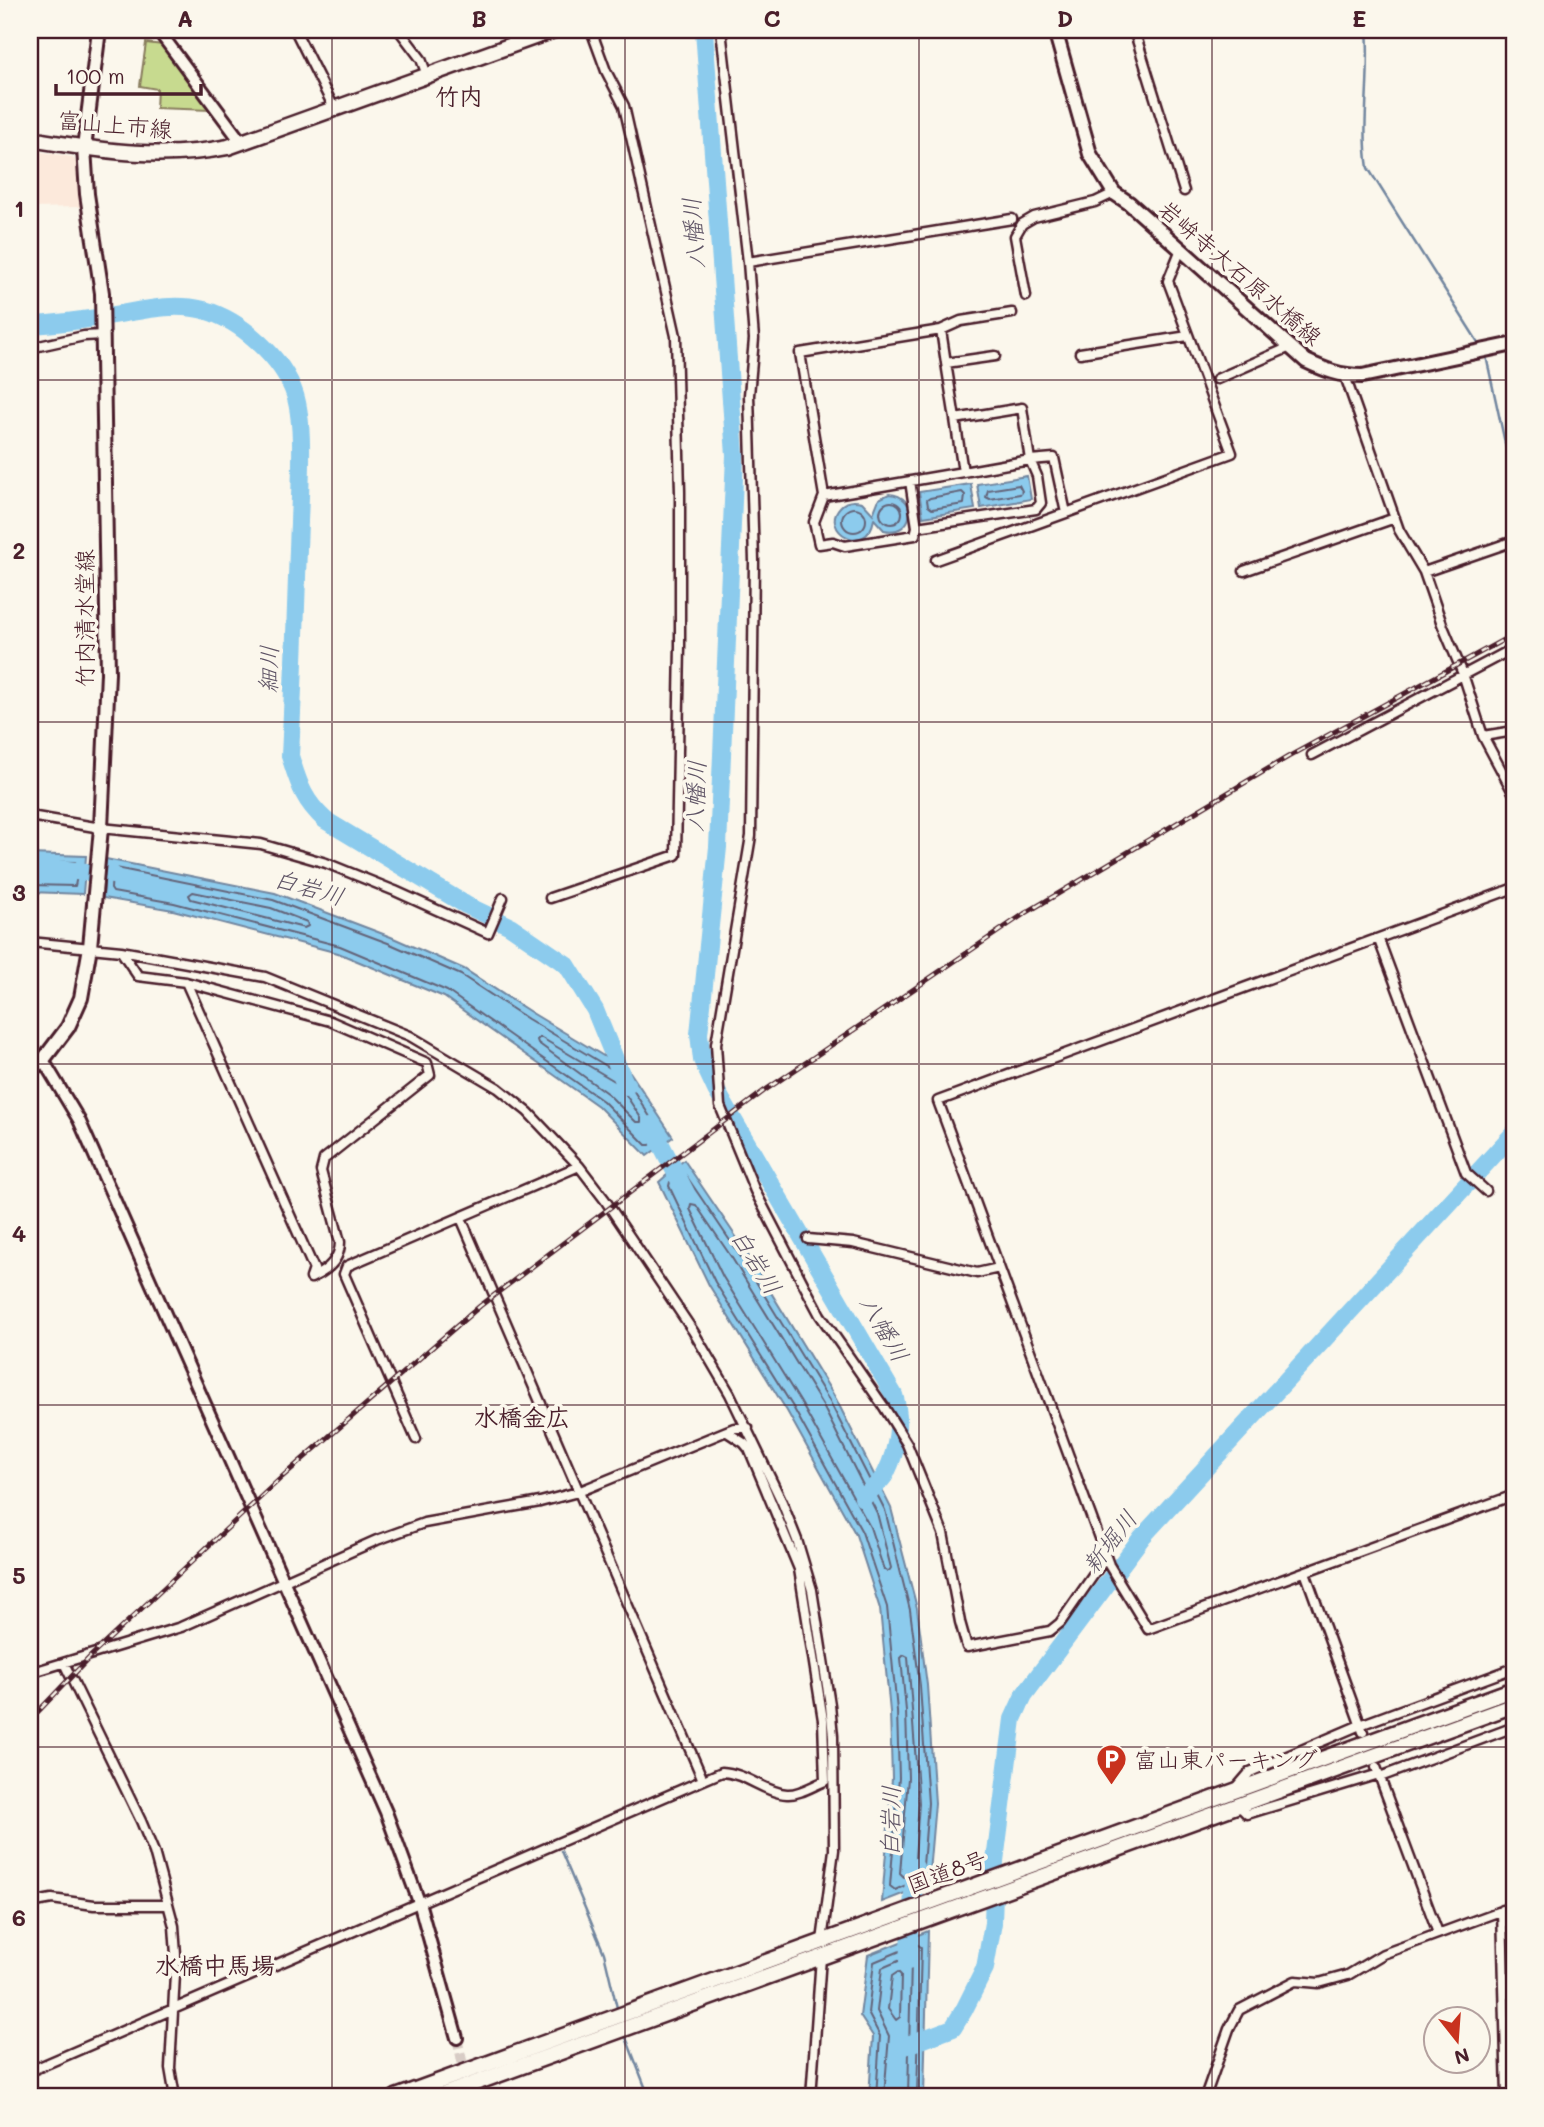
<svg xmlns="http://www.w3.org/2000/svg" width="1544" height="2127" viewBox="0 0 1544 2127" font-family="Mali,'Klee One',sans-serif">
	<style>
		.built { fill: #fce9db }
		.green { fill: #c7da8f; stroke: #887c5d; stroke-width: 2 }
		.water { fill: #8ccbed; stroke: #72869f; stroke-width: 2 }
		.lines { fill: none; stroke-linecap: round; stroke-linejoin: round }
		.shore { stroke: #646479; stroke-width: 2 }
		.stream { stroke: #72869f; stroke-width: 2.5 }
		.river { stroke: #8ccbed; stroke-width: 18 }
		.tertiary-tunnel { stroke: #d8ccc5; stroke-width: 10; stroke-dasharray: 10 5; stroke-linecap: butt }
		.minor-casing { stroke: #4a1f2b; stroke-width: 13 }
		.tertiary-casing { stroke: #4a1f2b; stroke-width: 16 }
		.secondary-casing { stroke: #4a1f2b; stroke-width: 18 }
		.primary-casing { stroke: #4a1f2b; stroke-width: 19 }
		.trunk-casing { stroke: #4a1f2b; stroke-width: 19 }
		.minor { stroke: #fbf7ec; stroke-width: 8 }
		.tertiary { stroke: #fbf7ec; stroke-width: 10 }
		.secondary { stroke: #fbf7ec; stroke-width: 12 }
		.primary { stroke: #fbf7ec; stroke-width: 14 }
		.trunk { stroke: #fbf7ec; stroke-width: 14 }
		.rail-casing { stroke: #4a1f2b; stroke-width: 5 }
		.rail { stroke: #fbf7ec; stroke-width: 2.5; stroke-dasharray: 8; stroke-linecap: butt }
		.grid { fill: none; stroke: #4a1f2b; stroke-width: 2; stroke-opacity: 0.55 }
		.labels { text-anchor: middle; stroke-width: 7; stroke-linejoin: round; paint-order: stroke }
		.street-label { font-size: 23px; fill: #4a1f2b; stroke: #fbf7ec }
		.poi-label { font-size: 23px; fill: #4a1f2b; stroke: #fbf7ec; text-anchor: start }
		.neighbourhood-label { font-size: 24px; font-weight: bold; fill: #4a1f2b; stroke: #fbf7ec }
		.water-label { font-size: 24px; font-style: italic; fill: #5e5365; stroke: #fbf7ec }
		.neatline { fill: none; stroke: #4a1f2b; stroke-width: 2.5 }
		.grid-label { font-size: 23px; text-anchor: middle; font-weight: bold; fill: #4a1f2b }
	</style>
	<rect width="100%" height="100%" fill="#fbf7ec"/>
	<filter id="ink" filterUnits="userSpaceOnUse"><feTurbulence type="fractalNoise" baseFrequency=".0143" numOctaves="2"/><feDisplacementMap in="SourceGraphic" scale="14" xChannelSelector="R" yChannelSelector="G"/><feConvolveMatrix kernelMatrix="1 2 1 2 8 2 1 2 1" color-interpolation-filters="sRGB"/></filter>
	<g filter="url(#ink)">
		<path class="built" d="M30,150L72,157L80,166L82,205L80,207L30,208Z"/>
		<path class="green" d="M146,43L163,45L210,110L156,108L157,89L140,86Z"/>
		<path class="water" d="M1027,476L1031,499L981,508L977,484Z
			M971,484L975,509L923,517L919,492Z
			M889,494C920,496 914,537 884,530L874,519C867,559 819,530 840,507C846,500 854,500 862,502L873,514L879,499Z
			M30,854L86,856L83,894L30,892Z
			M106,859L275,893L391,937L464,969L532,1013L630,1072L673,1137L647,1156L598,1106L444,997L338,953L173,910L103,898Z
			M684,1160L745,1250L836,1399L891,1508L917,1608L927,1685L935,1803L928,1884L882,1902L892,1778L890,1712L880,1609L856,1535L787,1411L709,1285L659,1182Z
			M928,1931L924,2097H869L873,2036L860,2016L868,1955Z"/>
		<g class="lines">
			<path class="shore" d="M1019,485L1022,491L1020,494L990,499L986,497L988,490Z
				M962,492L965,495L964,504L932,509L928,506L927,500L930,498Z
				M880 513a11 11 0 1 1 22 0a11 11 0 1 1-22 0Z
				M842 520a12 12 0 1 1 24 0a12 12 0 1 1-24 0Z
				M30,861L75,862L79,866L75,886L30,885
				M116,868L273,900L388,943L461,975L528,1019L625,1077L662,1136L650,1145H646L603,1101L447,991L340,946L174,903L113,892L111,889L112,871Z
				M193,892L271,908L307,922L308,926L304,928L191,899L189,895Z
				M540,1037L618,1083L641,1118V1122H636L608,1094L538,1043L537,1040Z
				M681,1173L685,1174L739,1254L830,1402L885,1510L910,1610L920,1686L928,1803L922,1878L895,1890L890,1886L899,1778L897,1711L887,1607L862,1532L793,1407L715,1282L669,1186L670,1182Z
				M691,1204L696,1205L732,1258L823,1406L877,1513L891,1568L889,1571L884,1570L870,1527L801,1403L723,1277L690,1209Z
				M904,1655L908,1657L919,1803L914,1871L904,1877L900,1873L908,1778L906,1711L901,1658Z
				M898,1972L901,1975L900,2017L896,2020L888,2009L892,1976Z
				M876,2097L880,2036L868,2013L874,1962L917,1944L921,1947L917,2097
				M884,2097L889,2036L877,2011L882,1968L908,1957L911,1960L908,2097"/>
			<path class="stream" d="M1367,30C1371,76 1361,122 1368,168L1481,347
				M1486,356L1514,484
				M561,1851L604,1953L618,2012
				M625,2035L649,2097"/>
			<path class="river" d="M704,30L735,455L718,847L699,1034L702,1060L716,1090L894,1395C902,1420 898,1449 886,1473C882,1482 870,1490 863,1498
				M30,325C59,324 91,319 120,314C148,309 175,303 204,310C241,320 283,358 295,395C305,426 300,488 299,522C296,600 294,678 290,756C299,784 303,800 325,820L466,905L510,926L567,965L595,1010L626,1086
				M30,866L113,875
				M651,1125L685,1191
				M908,1961L915,1867
				M905,2046L953,2028L964,2010L985,1968L993,1923L995,1861L1013,1719L1024,1695L1142,1537L1514,1133"/>
			<path class="tertiary-tunnel" d="M457,2038L470,2097"/>
			<defs>
				<path id="minor" d="M295,30L335,110
					M399,30L421,59L427,75
					M721,30L748,262L754,339L749,395L754,561L751,836L716,1044L720,1106L755,1191L805,1287L820,1315L884,1407L907,1444L943,1533L960,1622L967,1647L1050,1631L1060,1623L1106,1557
					M1134,30L1184,191
					M748,262L1012,219
					M1026,296L1015,236L1022,224L1034,217L1095,202L1114,193
					M941,330L961,321L1012,313
					M30,348L84,336L103,335
					M1080,353L1188,336
					M995,356L946,363L941,330L800,353L824,496L814,522L819,544L833,542L845,546L915,535L917,527L1036,509L1041,503L1037,476L1030,460L963,472L955,419L1022,408L1030,460L1054,458L1066,513
					M946,363L955,419
					M1345,376L1399,530L1424,572L1442,624L1463,674L1483,736L1514,794
					M1217,379L1290,347
					M910,481L917,527
					M824,496L963,472
					M936,560L1232,453L1168,281L1181,249
					M1244,571L1395,518
					M1424,572L1514,541
					M1483,736L1514,731
					M1312,755L1514,648
					M30,816L101,828L261,844L326,863L395,891L488,933L503,898
					M1514,888L938,1101L1109,1565L1148,1629L1514,1495
					M550,898L676,855L680,646V492L676,336L624,106L606,71L591,30
					M1379,940L1466,1173L1486,1191
					M30,942L121,951L138,976L186,982L330,1021L427,1063L430,1075L324,1159L321,1171L340,1242C340,1260 327,1271 311,1278
					M121,951L265,977L410,1036L498,1088L528,1112L579,1166L605,1200L693,1331L730,1394L782,1502L797,1540L812,1590L830,1705L833,1736L834,1850L822,1941
					M186,982L314,1269L311,1278
					M461,1218L703,1780
					M808,1239L853,1243L977,1273L999,1268
					M416,1439L344,1274L347,1266L579,1166
					M1305,1572L1363,1732
					M64,1663L141,1821L154,1852L174,1926L176,1955L170,2068L175,2097
					M30,1673L181,1627L377,1540L424,1523L540,1502L578,1492L734,1428H748
					M1376,1767L1438,1933
					M1380,1777L1514,1727
					M1238,1786L1250,1772L1360,1725L1514,1668
					M1239,1806L1247,1814L1379,1774
					M30,1903L52,1899L94,1905H168
					M1502,1910L1507,2097
					M30,2071L722,1772C745,1773 766,1793 787,1794C799,1795 814,1785 825,1781L823,1720L799,1569L749,1449L744,1443L727,1432
					M811,2097L821,1957
					M1205,2097L1229,2029L1239,2010L1295,1981L1319,1983L1348,1975L1383,1954L1514,1906"/>
				<path id="tertiary" d="M158,30L242,143
					M43,1060L79,1120L386,1812L419,1902L457,2038"/>
				<path id="secondary" d="M1055,30L1090,154L1114,193L1129,203L1306,361C1325,370 1340,376 1362,376L1514,344
					M30,1070L43,1060L68,1027L81,998L90,947L101,828L108,673L102,293L87,194L84,148L99,30"/>
				<path id="primary" d="M30,139C100,150 157,161 228,147L554,30"/>
				<path id="trunk" d="M396,2097L1514,1689
					M437,2097L1514,1705"/>
			</defs>
			<use href="#minor" class="minor-casing"/>
			<use href="#tertiary" class="tertiary-casing"/>
			<use href="#secondary" class="secondary-casing"/>
			<use href="#primary" class="primary-casing"/>
			<use href="#trunk" class="trunk-casing"/>
			<use href="#minor" class="minor"/>
			<use href="#tertiary" class="tertiary"/>
			<use href="#secondary" class="secondary"/>
			<use href="#primary" class="primary"/>
			<use href="#trunk" class="trunk"/>
			<defs>
				<path id="rail" d="M30,1720L92,1655L282,1477L480,1306L764,1091L1024,914L1288,757L1514,634"/>
			</defs>
			<use href="#rail" class="rail-casing"/>
			<use href="#rail" class="rail"/>
		</g>
	</g>
	<path class="grid" d="M332,30V2097M625,30V2097M919,30V2097M1212,30V2097M30,380H1514M30,722H1514M30,1064H1514M30,1405H1514M30,1747H1514"/>
	<defs>
		<symbol id="parking-pin" viewBox="-11 -11 22 30"><path d="M0 17L-7.5 6A9.5 9.5 0 1 1 7.5 6Z" fill="#c8321e" stroke="#fbf7ec"/><path d="M-3.5-5.5H1a3.5 3.5 0 0 1 0 7H-1V5.5H-3.5ZM-1-3.4V-.6H.8a1.4 1.4 0 0 0 0-2.8Z" fill="#fff"/></symbol>
	</defs>
	<g fill-rule="evenodd">
		<use href="#parking-pin" x="1094" y="1742" width="35" height="47"/>
	</g>
	<g class="labels">
		<g class="street-label">
			<text transform="translate(115 125) rotate(5)" y="8">富山上市線</text>
			<text transform="translate(1240 273) rotate(41)" y="8">岩峅寺大石原水橋線</text>
			<text transform="translate(85 618) rotate(-90)" y="8">竹内清水堂線</text>
			<text transform="translate(947 1872) rotate(-20)" y="8">国道8号</text>
		</g>
		<g class="poi-label">
			<text x="1134" y="1768">富山東パーキング</text>
		</g>
		<g class="neighbourhood-label">
			<text x="459" y="105">竹内</text>
			<text x="522" y="1426">水橋金広</text>
			<text x="215" y="1974">水橋中馬場</text>
		</g>
		<g class="water-label">
			<text transform="translate(694 233) rotate(-94)" y="8">八幡川</text>
			<text transform="translate(269 669) rotate(-88)" y="8">細川</text>
			<text transform="translate(696 796) rotate(-88)" y="8">八幡川</text>
			<text transform="translate(309 888) rotate(16)" y="8">白岩川</text>
			<text transform="translate(756 1262) rotate(58)" y="8">白岩川</text>
			<text transform="translate(884 1329) rotate(60)" y="8">八幡川</text>
			<text transform="translate(1110 1542) rotate(-52)" y="8">新堀川</text>
			<text transform="translate(891 1821) rotate(-89)" y="8">白岩川</text>
		</g>
	</g>
	<rect width="1544" height="2127" fill="none" stroke="#fbf7ec" stroke-width="77"/>
	<g transform="translate(1457 2040) rotate(163)"><circle r="33" fill="#fbf7ec" stroke="#b4a19f" stroke-width="2"/>
	<path d="M0-5L12 26L0 18L-12 26Z" fill="#c8321e"/>
	<text y="-10" font-size="19" font-weight="bold" text-anchor="middle" fill="#4a1f2b">N</text>
	</g>
	<path d="M56 84v10h145v-10" fill="none" stroke="#4a1f2b" stroke-width="3.5"/>
	<text x="66" y="84" font-size="21" fill="#4a1f2b" stroke="#fbf7ec" stroke-width="5" paint-order="stroke">100 m</text>
	<rect x="38" y="38" width="1468" height="2050" class="neatline"/>
	<g class="grid-label">
		<text x="185" y="27">A</text>
		<text x="479" y="27">B</text>
		<text x="772" y="27">C</text>
		<text x="1065" y="27">D</text>
		<text x="1359" y="27">E</text>
		<text x="19" y="217">1</text>
		<text x="19" y="559">2</text>
		<text x="19" y="901">3</text>
		<text x="19" y="1242">4</text>
		<text x="19" y="1584">5</text>
		<text x="19" y="1926">6</text>
	</g>
</svg>
